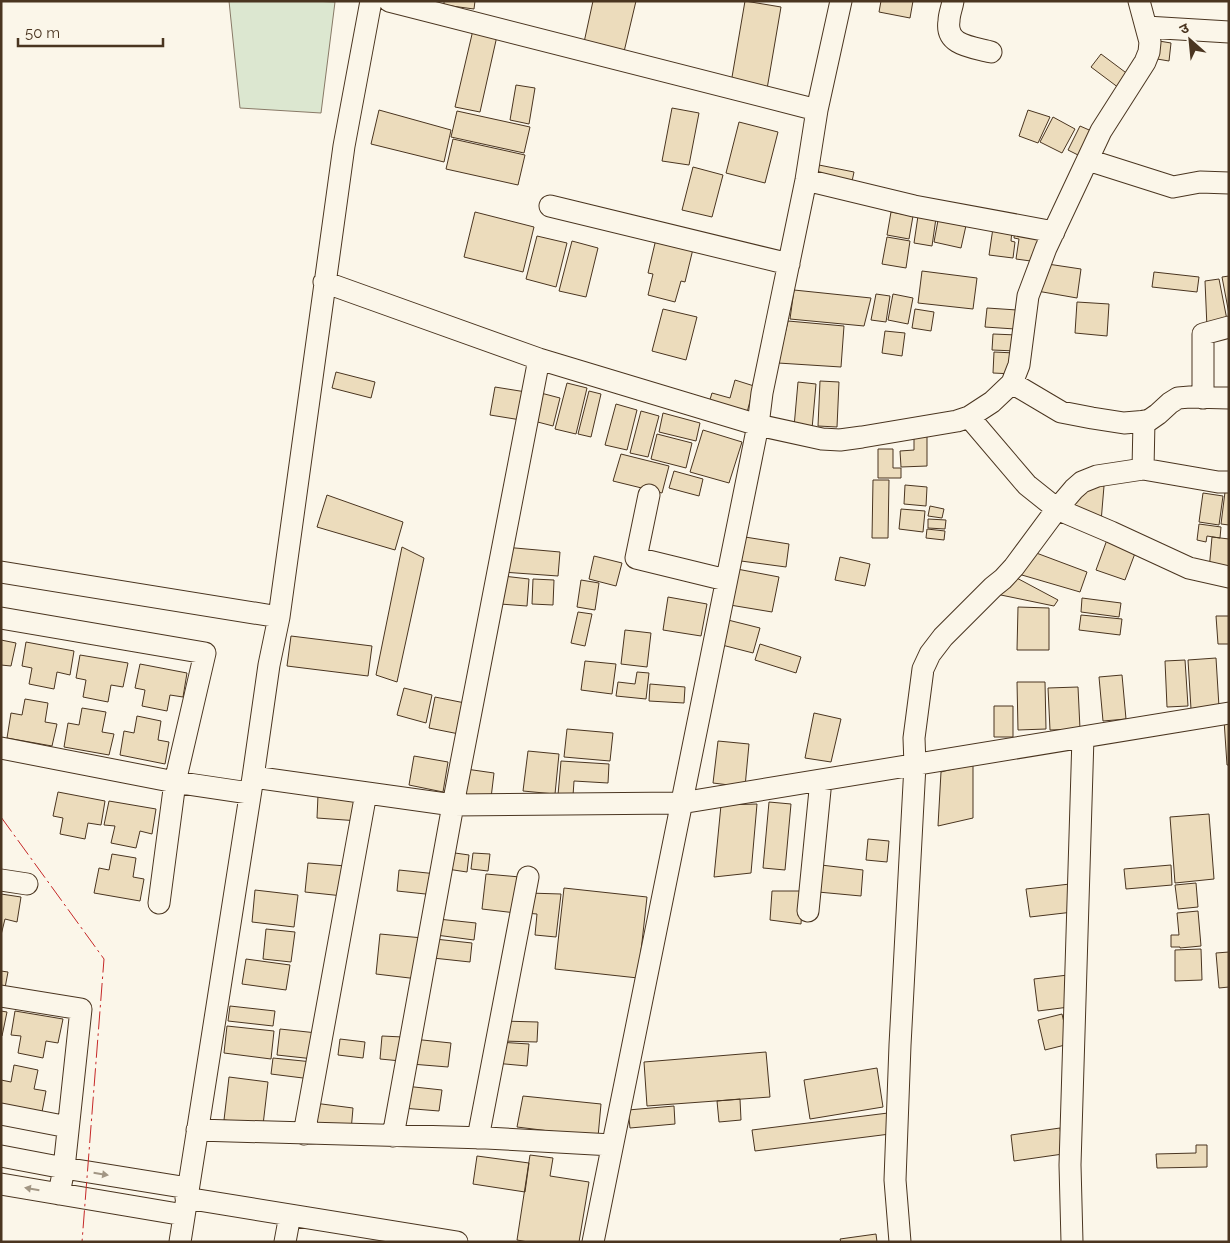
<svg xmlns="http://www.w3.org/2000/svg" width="1230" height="1243" viewBox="0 0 1230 1243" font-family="Raleway,'Noto Sans Devanagari',sans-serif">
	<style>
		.green { fill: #dce7d0; stroke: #887966 }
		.building { fill: #ecdcbc; stroke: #4a3520 }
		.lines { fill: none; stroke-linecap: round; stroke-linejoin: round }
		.minor-casing { stroke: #4a3520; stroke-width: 23 }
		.minor { stroke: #fbf6e9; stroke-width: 21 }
		.power { stroke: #c62828; stroke-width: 1; stroke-dasharray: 18 4 2.5 4; stroke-linecap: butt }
		.oneway { fill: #a29684 }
	</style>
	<rect width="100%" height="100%" fill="#fbf6e9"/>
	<path class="green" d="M229,1H311L335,2L321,113L240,108Z"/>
	<path class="building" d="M444,1H475L474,9L444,5Z
		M593,1H636L623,56L583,47Z
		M745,1L781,7L767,89L731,83Z
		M881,1H913L910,18L879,12Z
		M473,30L497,36L480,112L455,107Z
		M1153,40L1171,43L1169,61L1151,58Z
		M1101,54L1129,75L1119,88L1091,67Z
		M516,85L535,88L529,124L510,120Z
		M672,108L699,113L689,165L662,161Z
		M379,110L451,130L444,162L371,144Z
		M1028,110L1050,117L1038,143L1019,136Z
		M457,111L530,127L524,153L451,137Z
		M1053,117L1075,129L1062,153L1040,142Z
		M739,122L778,132L765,183L726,173Z
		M1080,126L1096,133L1084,158L1068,150Z
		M453,139L525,155L518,185L446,169Z
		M819,165L854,172L851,186L816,179Z
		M693,167L723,175L712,217L682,210Z
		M475,212L534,227L523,272L464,257Z
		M891,212L913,216L909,239L887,235Z
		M939,215L967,221L961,248L934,242Z
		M918,216L936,218L932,246L914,243Z
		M993,228L1012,230L1011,241L1015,242L1013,258L989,255Z
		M1015,230L1043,235L1038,262L1016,259L1019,239L1014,238Z
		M537,236L567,243L556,287L526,279Z
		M887,237L910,241L906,268L882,264Z
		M656,239L693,249L685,282L681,281L675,302L648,295L653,274L648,273Z
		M572,241L598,248L586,297L559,291Z
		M1041,263L1081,269L1077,298L1037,291Z
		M922,271L977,278L973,309L918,303Z
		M1154,272L1199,277L1197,292L1152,287Z
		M1229,276V314L1222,277Z
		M1219,279L1228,325L1207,328L1205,281Z
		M794,290L871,298L864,326L790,319Z
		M876,294L890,296L886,322L871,320Z
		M893,294L913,298L908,324L888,320Z
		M1077,302L1109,304L1107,336L1075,333Z
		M987,308L1017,310L1015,329L985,327Z
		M663,309L697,317L686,360L652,351Z
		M915,309L934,312L931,331L912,328Z
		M788,321L844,326L841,367L778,363Z
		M885,331L905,333L902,356L882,353Z
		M993,334L1017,335L1016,351L992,350Z
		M994,352L1015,353L1014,374L993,373Z
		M336,372L375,382L371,398L332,388Z
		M735,380L754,386L745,420L707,409L712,393L730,398Z
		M820,381L839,382L837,427L818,426Z
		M798,382L816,384L812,429L794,427Z
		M567,383L587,388L576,434L555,429Z
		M495,387L526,392L521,420L490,415Z
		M589,391L601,394L591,437L578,434Z
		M537,392L560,398L553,426L530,420Z
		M616,404L637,410L627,450L605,445Z
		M641,411L659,416L648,457L630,453Z
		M663,413L700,423L696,441L659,432Z
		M703,430L742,442L729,483L690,472Z
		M914,433H927V466L901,467L900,451L914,450Z
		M657,434L692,443L686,468L651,459Z
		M878,449H893V468H901V478H878Z
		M621,454L669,466L662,493L613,481Z
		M674,471L703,479L699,496L669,488Z
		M873,480H889L888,538H872Z
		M1226,484H1229V525L1221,524Z
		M905,485L927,487L926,506L904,504Z
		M1081,485L1104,486L1101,522L1070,511Z
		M1203,493L1223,496L1219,525L1199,522Z
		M327,495L403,522L395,550L317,527Z
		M930,506L944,509L942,518L928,516Z
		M901,509L925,511L923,532L899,529Z
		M928,519L946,520L945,529L928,528Z
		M1199,524L1221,527L1220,538L1207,536L1206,542L1197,540Z
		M927,529L945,531L944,540L926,538Z
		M745,537L789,544L786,567L741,561Z
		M1108,537L1137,548L1125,580L1096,570Z
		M1212,537L1229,539V571L1209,570Z
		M402,547L424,558L397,682L376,675Z
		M504,547L560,552L558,576L502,572Z
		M1031,551L1087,572L1080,592L1015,573Z
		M594,556L622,563L616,586L589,579Z
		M840,557L870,564L865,586L835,580Z
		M737,569L779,577L772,612L730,605Z
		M503,576L529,579L527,606L500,604Z
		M1013,576L1058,600L1054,606L996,594Z
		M533,579L554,580L553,605L532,604Z
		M581,580L599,583L595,610L577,607Z
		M668,597L707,604L701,636L663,630Z
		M1082,598L1121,603L1119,617L1081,612Z
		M1018,607L1049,608V650H1017Z
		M578,612L592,614L585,646L571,643Z
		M1081,615L1122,619L1120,635L1079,630Z
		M1216,616H1229V644H1218Z
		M728,620L760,628L753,653L722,645Z
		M625,630L651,633L647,667L621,664Z
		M291,636L372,646L368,676L287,666Z
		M1,640L16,643L11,666L1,665Z
		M26,642L74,651L70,675L57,672L54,689L29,684L32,668L22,666Z
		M760,644L801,657L796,673L755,660Z
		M80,655L128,663L123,687L111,685L108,702L83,697L86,680L76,678Z
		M1216,658L1219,707L1191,709L1188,660Z
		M1185,660L1188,706L1167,707L1165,661Z
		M585,661L616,664L612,694L581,690Z
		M140,664L187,673L183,697L170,695L167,711L142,706L145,690L135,688Z
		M637,672L649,673L646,699L616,696L618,682L635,684Z
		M1122,675L1126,719L1103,721L1099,677Z
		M1017,682H1045L1046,729L1018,730Z
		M650,684L685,687L684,703L649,701Z
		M1078,687L1080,729L1050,730L1048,688Z
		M404,688L432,695L426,723L397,715Z
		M435,697L465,703L459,734L429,728Z
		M25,699L48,703L45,722L57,724L52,746L7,738L11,713L22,715Z
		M994,706H1013V737H994Z
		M82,708L106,712L102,732L114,734L109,755L64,747L68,723L79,725Z
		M814,713L841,719L831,762L805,758Z
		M137,716L161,721L158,740L169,742L165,764L120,755L124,731L134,733Z
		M1229,719V765H1227L1224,720Z
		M567,729L613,733L610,761L564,757Z
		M718,741L749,744L745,787L713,783Z
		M528,751L559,754L555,794L523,791Z
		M414,756L448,762L443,792L409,785Z
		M561,761L609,764L608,783L574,781L573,796L558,795Z
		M973,764V818L938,826L941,772Z
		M466,769L494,773L491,798L462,795Z
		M58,792L105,801L101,825L88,823L85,839L60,834L63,818L53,816Z
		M318,795L360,798L359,821L317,818Z
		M109,801L156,809L152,834L140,831L136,848L111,843L115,826L104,825Z
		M769,802L791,804L785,870L763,868Z
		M757,804L751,873L714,877L721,805Z
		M1209,814L1214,879L1175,883L1170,817Z
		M868,839L889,841L887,862L866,860Z
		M448,852L469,855L467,872L447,869Z
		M473,853L490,854L488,871L471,869Z
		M112,854L136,858L133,877L144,879L140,901L94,893L99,868L109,870Z
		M308,863L346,866L343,896L305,892Z
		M821,865L863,870L861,896L818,892Z
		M1171,865L1172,885L1126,889L1124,869Z
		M399,870L437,874L435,895L397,891Z
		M486,874L520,877L516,913L482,909Z
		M1196,883L1198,907L1178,909L1175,885Z
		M1070,884L1073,912L1030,917L1026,889Z
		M564,888L647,897L638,978L555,969Z
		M255,890L298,895L294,927L252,922Z
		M772,891H803L801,924L770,920Z
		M528,893L561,894L556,937L535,935L537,914L525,913Z
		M1,894L21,897L17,922L5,919L1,935Z
		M1198,911L1201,946L1180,948V947H1171V935H1179L1177,913Z
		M438,919L476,923L474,940L436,935Z
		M266,929L295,932L291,962L263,959Z
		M380,934L423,938L418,979L376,974Z
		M435,939L472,943L470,962L433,958Z
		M1201,949L1202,980L1175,981V950Z
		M1229,952V987L1219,988L1216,953Z
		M246,959L290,965L286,990L242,984Z
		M1,971L8,972L4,993H1Z
		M1068,975L1069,1007L1038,1011L1034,979Z
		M230,1006L275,1011L273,1026L228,1021Z
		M1,1011L7,1012L2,1036H1Z
		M15,1011L63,1019L58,1043L46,1041L43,1058L18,1053L21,1036L11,1035Z
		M1062,1014L1069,1044L1045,1050L1038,1020Z
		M501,1021L538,1022L537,1042L501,1041Z
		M227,1026L274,1031L271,1059L224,1053Z
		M280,1029L317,1033L314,1059L277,1055Z
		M382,1036L403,1037L401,1061L380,1059Z
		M340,1039L365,1042L363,1058L338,1055Z
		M413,1039L451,1043L448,1067L411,1064Z
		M498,1042L529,1044L527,1066L494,1063Z
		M766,1052L770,1097L647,1106L644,1062Z
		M273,1058L313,1062L311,1079L271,1074Z
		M14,1065L38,1070L34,1089L46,1091L42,1112L1,1105V1080L11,1082Z
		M877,1068L883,1107L810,1119L804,1080Z
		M229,1077L268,1082L263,1125L224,1120Z
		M405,1086L442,1090L439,1111L402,1108Z
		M523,1096L601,1104L598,1137L517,1127Z
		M740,1099L741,1120L719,1122L717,1101Z
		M314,1103L353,1108L351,1131L312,1127Z
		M674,1106L675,1124L630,1128L628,1110Z
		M888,1113L890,1134L755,1151L752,1130Z
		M1060,1128L1063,1154L1014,1161L1011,1135Z
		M1196,1145H1207V1167L1157,1168L1156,1154L1196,1153Z
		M530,1155L553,1158L550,1176L589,1182L579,1242H528L517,1240Z
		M477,1156L529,1163L525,1192L473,1184Z
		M876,1234L877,1242H841L840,1239Z"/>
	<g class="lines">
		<defs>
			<path id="minor" d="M389,1L817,110
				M953,1C952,8 949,14 949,21C945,46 973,47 991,52
				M1146,27L1229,32
				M1088,160L1173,187L1200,182L1229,183
				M806,180L914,206L1054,232
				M550,206L789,264
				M324,282L539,359L758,425L822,439L840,440L862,437L957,421L969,417L992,402L1012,383L1019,365L1028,296L1046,248L1101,131L1145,62L1149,52L1150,42L1139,1
				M1012,383L1061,412L1092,418L1124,423L1148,421L1158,414L1170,403L1178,398L1190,397L1229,398
				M1203,398V334L1229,327
				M969,417L1027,485L1057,509L1111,532L1189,568L1229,577
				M1144,421L1143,469L1218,482H1229
				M649,495L636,558L726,580
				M1,572L279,617
				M1,618L205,653L175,782L159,903
				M1,748L175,782L249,793
				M253,777L453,805L681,803L1229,713
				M1,880L27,884
				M808,911L821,780
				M1,996L81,1009L64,1168L59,1194
				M1,1114L68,1127
				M197,1130L486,1138L612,1145
				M304,1134L366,793
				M393,1136L453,805L539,359
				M478,1138L528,877
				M1,1156L64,1168L188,1188
				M1,1184L184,1215
				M186,1198L457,1242
				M180,1242L253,777L269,665L279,617L344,146L371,1
				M285,1242L290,1215
				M593,1242L758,425L762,393L806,180L817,110L841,1
				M900,1242L895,1180L900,1045L915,765L914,738L923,669L930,654L943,637L993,587L1003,579L1014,567L1057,509L1074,489L1082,482L1097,476L1143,469
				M1072,1242L1070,1165L1083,737"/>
		</defs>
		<use href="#minor" class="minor-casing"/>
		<use href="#minor" class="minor"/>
		<path class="power" d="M1,817L104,959L82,1242"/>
	</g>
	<defs><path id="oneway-solid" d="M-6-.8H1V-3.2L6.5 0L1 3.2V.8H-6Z" transform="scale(1.25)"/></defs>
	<g class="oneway">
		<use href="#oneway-solid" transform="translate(101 1174) rotate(9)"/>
		<use href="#oneway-solid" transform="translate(32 1189) rotate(-170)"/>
	</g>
	<rect width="1230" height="1243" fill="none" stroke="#4a3520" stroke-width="5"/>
	<g transform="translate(1190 40) rotate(333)" stroke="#fbf6e9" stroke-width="4" paint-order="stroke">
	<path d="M0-4L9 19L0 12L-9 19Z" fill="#4a3520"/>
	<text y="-8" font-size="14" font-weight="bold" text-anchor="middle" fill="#4a3520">उ</text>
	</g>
	<path d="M18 38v8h145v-8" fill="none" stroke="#4a3520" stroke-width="2.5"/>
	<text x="25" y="38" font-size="15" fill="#4a3520" stroke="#fbf6e9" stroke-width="4" paint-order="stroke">50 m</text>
</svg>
